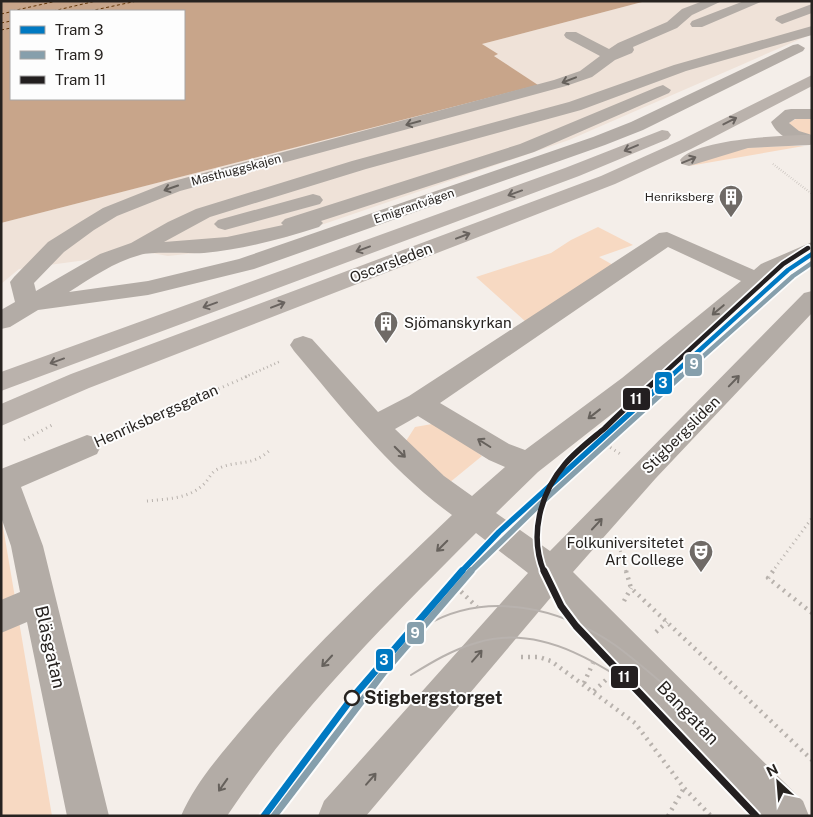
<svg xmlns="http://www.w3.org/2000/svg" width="813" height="817" viewBox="0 0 813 817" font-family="'Public Sans',sans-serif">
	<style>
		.built { fill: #efe2d8 }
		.green { fill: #f7d9c2 }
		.water { fill: #c8a58a; fill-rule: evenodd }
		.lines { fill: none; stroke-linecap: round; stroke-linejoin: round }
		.ferry { stroke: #643607; stroke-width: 1; stroke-dasharray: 3 2.5; stroke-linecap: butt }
		.path-far3 { stroke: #b8b2ad; stroke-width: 2; stroke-dasharray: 0.5 2; stroke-linecap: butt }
		.path-far2 { stroke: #b8b2ad; stroke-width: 2.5; stroke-dasharray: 1 3; stroke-linecap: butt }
		.path-far1 { stroke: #b8b2ad; stroke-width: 3; stroke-dasharray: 1 4; stroke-linecap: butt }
		.path { stroke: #b8b2ad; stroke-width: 4.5; stroke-dasharray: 2 5; stroke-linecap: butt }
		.minor { fill: #b3aca6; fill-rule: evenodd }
		.highway { fill: #bab2ac; fill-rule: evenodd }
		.tram { stroke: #b8b2ae; stroke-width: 2 }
		.tram-1-far2-casing { stroke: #fdfdfd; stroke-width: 8 }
		.tram-1-far1-casing { stroke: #fdfdfd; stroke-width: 9 }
		.tram-1-casing { stroke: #fdfdfd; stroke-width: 11 }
		.tram-2-far2-casing { stroke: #fdfdfd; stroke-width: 8 }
		.tram-2-far1-casing { stroke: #fdfdfd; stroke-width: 9 }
		.tram-2-casing { stroke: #fdfdfd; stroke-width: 11 }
		.tram-3-far2-casing { stroke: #fdfdfd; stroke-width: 8 }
		.tram-3-far1-casing { stroke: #fdfdfd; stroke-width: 9 }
		.tram-3-casing { stroke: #fdfdfd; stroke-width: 11 }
		.tram-1-far2 { stroke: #0079c2; stroke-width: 4.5 }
		.tram-1-far1 { stroke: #0079c2; stroke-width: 5.5 }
		.tram-1 { stroke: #0079c2; stroke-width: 7 }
		.tram-2-far2 { stroke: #869fac; stroke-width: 4.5 }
		.tram-2-far1 { stroke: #869fac; stroke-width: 5.5 }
		.tram-2 { stroke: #869fac; stroke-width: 7 }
		.tram-3-far2 { stroke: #231f20; stroke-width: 4.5 }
		.tram-3-far1 { stroke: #231f20; stroke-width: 5.5 }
		.tram-3 { stroke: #231f20; stroke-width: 7 }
		.oneway { stroke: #66615c }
		.oneway2 { stroke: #69635f }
		.stop-dot { fill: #fdfdfd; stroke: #272320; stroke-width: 2.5 }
		.labels { text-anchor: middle; stroke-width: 4; stroke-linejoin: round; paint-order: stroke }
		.far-street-label { font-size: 12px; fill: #272320; stroke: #fdfdfd }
		.far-poi-label { font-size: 12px; fill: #272320; stroke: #fdfdfd; text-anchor: end }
		.street-label { font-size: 15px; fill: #272320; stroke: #fdfdfd }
		.poi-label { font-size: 15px; fill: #272320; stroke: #fdfdfd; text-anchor: start }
		.near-street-label { font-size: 18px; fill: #272320; stroke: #fdfdfd }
		.near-stop-label { font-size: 18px; font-weight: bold; fill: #272320; stroke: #fdfdfd; text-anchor: start }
		.line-badge { stroke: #fdfdfd; stroke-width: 2 }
		.badge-label { font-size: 14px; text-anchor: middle; font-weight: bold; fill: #fff }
	</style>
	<rect width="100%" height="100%" fill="#f4eee9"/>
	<path class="built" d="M646,1H812V34L569,140L283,238L223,250L168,256L146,252L19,269L1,284V223L537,85L493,55L482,44Z"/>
	<path class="green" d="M798,118L812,119V135L799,133L788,126L790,122Z
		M789,146H804L689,166L733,148Z
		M598,227L633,245L599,257L613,265L526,322L476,277L551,253L571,240Z
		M432,424L442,427L482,456L449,483L406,441L415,427Z
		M1,515L52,816H1Z"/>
	<path class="water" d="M1,1H646L482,44L498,54L494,56L538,85L1,223ZM11,11H184V99H11Z"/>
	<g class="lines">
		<path class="ferry" d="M12,11L57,1
			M53,11L96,1
			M90,11L137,1
			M1,14L10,12
			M1,23L11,21
			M1,30L11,28"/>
		<path class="path-far3" d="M773,164L812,194"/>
		<path class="path-far2" d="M245,377L281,361"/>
		<path class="path-far1" d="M113,435L248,376
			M24,440L54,424
			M602,442L622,455
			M147,501C166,499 188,499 203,485C208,481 210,474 216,470C234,459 251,468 270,450
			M619,546L626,572
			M772,572L812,518"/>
		<path class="path" d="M626,571L631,588L812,760
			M773,571L768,578L812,613
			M451,582L477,607
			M624,601L631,588
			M656,632L667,622
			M521,657H539L551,661L635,723L684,788L711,816
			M584,683L593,663
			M594,691L608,678
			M668,816L684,788"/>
		<path class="minor" d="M703,1H722L692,15L677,28L633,47L634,50L632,53L615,60L592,77L566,86L180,191L117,216L94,230L64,252L34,283L36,291L100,254L131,243L168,222L196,209L352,161L569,102L674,65L812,26V35L686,71L581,110L366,169L210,217L164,242L227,237L283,225L281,223L285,219L520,144L657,87L663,85L671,90L669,93L534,152L321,221L323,223L319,227C282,239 244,249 204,253C187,254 154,251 140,255C114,262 91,278 69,292L148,281L239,259L593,137L631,122L793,45L798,44L805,48L803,51L643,130L605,145L254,269L148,295L38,310L10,327L1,329V310L15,302L10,282L14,277L48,242L80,222L103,208L166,183L554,80L580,71L600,56L566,38L564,35L566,32H576L609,49L618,43L667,22L682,9Z
			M744,1H763L702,27H692L690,24L692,21Z
			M812,4V13L782,24L775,20L777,17Z
			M791,109H812V119H795L789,123L799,131L812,135V145C795,142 779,139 771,122L785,110Z
			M313,194L320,196L323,200L320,204L225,230L218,228L214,224L218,220Z
			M667,232L754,270L761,264L812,242V257L777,274L640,392L538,472L496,513L550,551L804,293L812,291V313L656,478L573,572L803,801L809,816H759L552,596L366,816H318L324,801L528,573L476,533C387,622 297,711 227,816H181C196,781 223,752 247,723C310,649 381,583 452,515C390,470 343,409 294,351L290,345L294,339L303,336L312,339L378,412L409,396L659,233ZM668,247L741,281L622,378L525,450L509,444L440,403ZM418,416L489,460L505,467L472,496L444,476L395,429Z
			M87,435L97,438L101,446L97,454L21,487L43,546L109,816H67L27,622L1,633V600L20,592L11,546L1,517V469Z"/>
		<path class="highway" d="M812,75V86L691,149L615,184L89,388L1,426V404L71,374L601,176L679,141Z
			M662,130L668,131L671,135L668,139L579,176L1,391V372L565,168Z
			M810,135V145L748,148L689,166L682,164L680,160C694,139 784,135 810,135Z"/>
		<path class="tram" d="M387,658C399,647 411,634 425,626C486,590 559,607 615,645C637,661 657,679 677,696
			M411,675C432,662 452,650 476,643C543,621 609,669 660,706"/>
		<defs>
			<path id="tram-1-far2" d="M670,377L788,270L812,254"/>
			<path id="tram-1-far1" d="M461,572L499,532L671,376"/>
			<path id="tram-1" d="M264,816L352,698L462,571"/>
			<path id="tram-2-far2" d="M680,377L793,276L812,263"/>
			<path id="tram-2-far1" d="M470,572L540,504L681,376"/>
			<path id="tram-2" d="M274,816L384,672L471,571"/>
			<path id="tram-3-far2" d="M660,377L783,264L808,248"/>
			<path id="tram-3-far1" d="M544,572C529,536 540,493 565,464C576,451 592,439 605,428C623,410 642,393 661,376"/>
			<path id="tram-3" d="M544,571L561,606L576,626L756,816"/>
		</defs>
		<use href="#tram-1-far2" class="tram-1-far2-casing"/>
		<use href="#tram-1-far1" class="tram-1-far1-casing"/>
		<use href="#tram-1" class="tram-1-casing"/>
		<use href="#tram-2-far2" class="tram-2-far2-casing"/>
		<use href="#tram-2-far1" class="tram-2-far1-casing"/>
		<use href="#tram-2" class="tram-2-casing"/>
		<use href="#tram-3-far2" class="tram-3-far2-casing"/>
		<use href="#tram-3-far1" class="tram-3-far1-casing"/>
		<use href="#tram-3" class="tram-3-casing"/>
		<use href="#tram-1-far2" class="tram-1-far2"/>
		<use href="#tram-1-far1" class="tram-1-far1"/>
		<use href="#tram-1" class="tram-1"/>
		<use href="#tram-2-far2" class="tram-2-far2"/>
		<use href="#tram-2-far1" class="tram-2-far1"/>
		<use href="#tram-2" class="tram-2"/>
		<use href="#tram-3-far2" class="tram-3-far2"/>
		<use href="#tram-3-far1" class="tram-3-far1"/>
		<use href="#tram-3" class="tram-3"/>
	</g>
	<defs><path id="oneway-shaft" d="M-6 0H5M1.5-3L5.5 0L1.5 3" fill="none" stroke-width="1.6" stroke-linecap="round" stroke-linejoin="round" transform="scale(1.25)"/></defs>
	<g class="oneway">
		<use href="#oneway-shaft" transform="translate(569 80) rotate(159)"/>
		<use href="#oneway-shaft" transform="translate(413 123) rotate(165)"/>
		<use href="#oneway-shaft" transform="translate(171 188) rotate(161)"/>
		<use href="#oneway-shaft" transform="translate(718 310) rotate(140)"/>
		<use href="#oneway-shaft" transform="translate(734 381) rotate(-46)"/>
		<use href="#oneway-shaft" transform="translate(594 414) rotate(142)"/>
		<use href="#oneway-shaft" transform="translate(484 443) rotate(-148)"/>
		<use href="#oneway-shaft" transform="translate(400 452) rotate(45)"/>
		<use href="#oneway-shaft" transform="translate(597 524) rotate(-47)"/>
		<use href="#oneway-shaft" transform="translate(442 546) rotate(135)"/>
		<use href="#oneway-shaft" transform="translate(477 656) rotate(-49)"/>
		<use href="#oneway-shaft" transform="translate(327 661) rotate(133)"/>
		<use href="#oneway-shaft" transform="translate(371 779) rotate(-49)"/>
		<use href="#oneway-shaft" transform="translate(223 785) rotate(125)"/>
	</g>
	<g class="oneway2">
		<use href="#oneway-shaft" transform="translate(730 121) rotate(-27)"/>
		<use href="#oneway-shaft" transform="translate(631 148) rotate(157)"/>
		<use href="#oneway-shaft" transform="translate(689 160) rotate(-23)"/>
		<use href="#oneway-shaft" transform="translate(515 193) rotate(160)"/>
		<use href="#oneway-shaft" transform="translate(463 236) rotate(-21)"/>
		<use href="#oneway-shaft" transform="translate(363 249) rotate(160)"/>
		<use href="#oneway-shaft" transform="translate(210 305) rotate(160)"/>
		<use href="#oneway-shaft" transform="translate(278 305) rotate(-21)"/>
		<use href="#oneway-shaft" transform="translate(57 361) rotate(160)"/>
	</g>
	<defs>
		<symbol id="building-pin" viewBox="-11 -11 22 30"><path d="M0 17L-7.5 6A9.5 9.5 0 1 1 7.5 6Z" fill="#6f6a66" stroke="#fdfdfd"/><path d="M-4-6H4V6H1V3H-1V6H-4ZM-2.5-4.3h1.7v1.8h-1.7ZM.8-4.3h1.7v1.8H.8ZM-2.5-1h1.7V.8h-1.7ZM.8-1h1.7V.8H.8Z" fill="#fff"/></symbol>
		<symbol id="theatre-pin" viewBox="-11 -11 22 30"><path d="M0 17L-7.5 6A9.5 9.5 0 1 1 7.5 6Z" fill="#6f6a66" stroke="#fdfdfd"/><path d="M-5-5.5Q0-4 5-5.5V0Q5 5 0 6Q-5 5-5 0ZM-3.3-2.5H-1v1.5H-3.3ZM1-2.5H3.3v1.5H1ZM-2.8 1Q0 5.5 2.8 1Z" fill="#fff"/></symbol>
	</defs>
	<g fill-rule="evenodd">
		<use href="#building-pin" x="717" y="183" width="28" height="38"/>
		<use href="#building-pin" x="372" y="309" width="28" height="38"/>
		<use href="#theatre-pin" x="687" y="538" width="28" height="38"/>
	</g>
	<circle class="stop-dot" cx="352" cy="698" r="7"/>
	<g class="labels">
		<g class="far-street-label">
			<text transform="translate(236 170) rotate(-15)" y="4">Masthuggskajen</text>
			<text transform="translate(414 206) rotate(-19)" y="4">Emigrantvägen</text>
		</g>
		<g class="far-poi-label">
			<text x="714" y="201">Henriksberg</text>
		</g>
		<g class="street-label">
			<text transform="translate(391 263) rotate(-21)" y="5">Oscarsleden</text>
			<text transform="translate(156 416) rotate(-24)" y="5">Henriksbergsgatan</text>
			<text transform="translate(681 435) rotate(-45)" y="5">Stigbergsliden</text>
		</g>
		<g class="poi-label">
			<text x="404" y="328">Sjömanskyrkan</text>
			<text x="684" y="548" text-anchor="end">Folkuniversitetet<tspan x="684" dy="17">Art College</tspan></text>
		</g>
		<g class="near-street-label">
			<text transform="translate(50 647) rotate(77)" y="6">Bläsgatan</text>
			<text transform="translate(688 713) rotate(46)" y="6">Bangatan</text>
		</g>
		<g class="near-stop-label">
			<text x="364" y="704">Stigbergstorget</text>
		</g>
	</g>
	<g class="line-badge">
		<rect x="684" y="353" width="19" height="24" rx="5" fill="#869fac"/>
		<rect x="654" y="371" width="19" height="24" rx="5" fill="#0079c2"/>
		<rect x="622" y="387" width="29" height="24" rx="5" fill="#231f20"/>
		<rect x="406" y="621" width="19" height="24" rx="5" fill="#869fac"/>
		<rect x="375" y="648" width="19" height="24" rx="5" fill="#0079c2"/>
		<rect x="610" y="665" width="29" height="24" rx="5" fill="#231f20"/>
	</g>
	<g class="badge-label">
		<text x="694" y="369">9</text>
		<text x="663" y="388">3</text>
		<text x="636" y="404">11</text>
		<text x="415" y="638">9</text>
		<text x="384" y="665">3</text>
		<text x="624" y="682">11</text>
	</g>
	<rect width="813" height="817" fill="none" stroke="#272320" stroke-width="5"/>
	<rect x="10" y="10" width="175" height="90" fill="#fdfdfd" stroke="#a7a6a5"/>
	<rect x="20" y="26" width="25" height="8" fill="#0079c2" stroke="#a7a6a5"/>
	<text x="55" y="35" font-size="15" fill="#272320">Tram 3</text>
	<rect x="20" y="51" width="25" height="8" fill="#869fac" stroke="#a7a6a5"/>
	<text x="55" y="60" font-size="15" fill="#272320">Tram 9</text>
	<rect x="20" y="76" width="25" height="8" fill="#231f20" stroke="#a7a6a5"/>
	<text x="55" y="85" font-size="15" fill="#272320">Tram 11</text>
	<g transform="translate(778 782) rotate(334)" stroke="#fdfdfd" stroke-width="4" paint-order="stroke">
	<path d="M0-4L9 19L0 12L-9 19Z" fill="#272320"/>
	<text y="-8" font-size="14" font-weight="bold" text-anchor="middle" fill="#272320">N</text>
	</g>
</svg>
